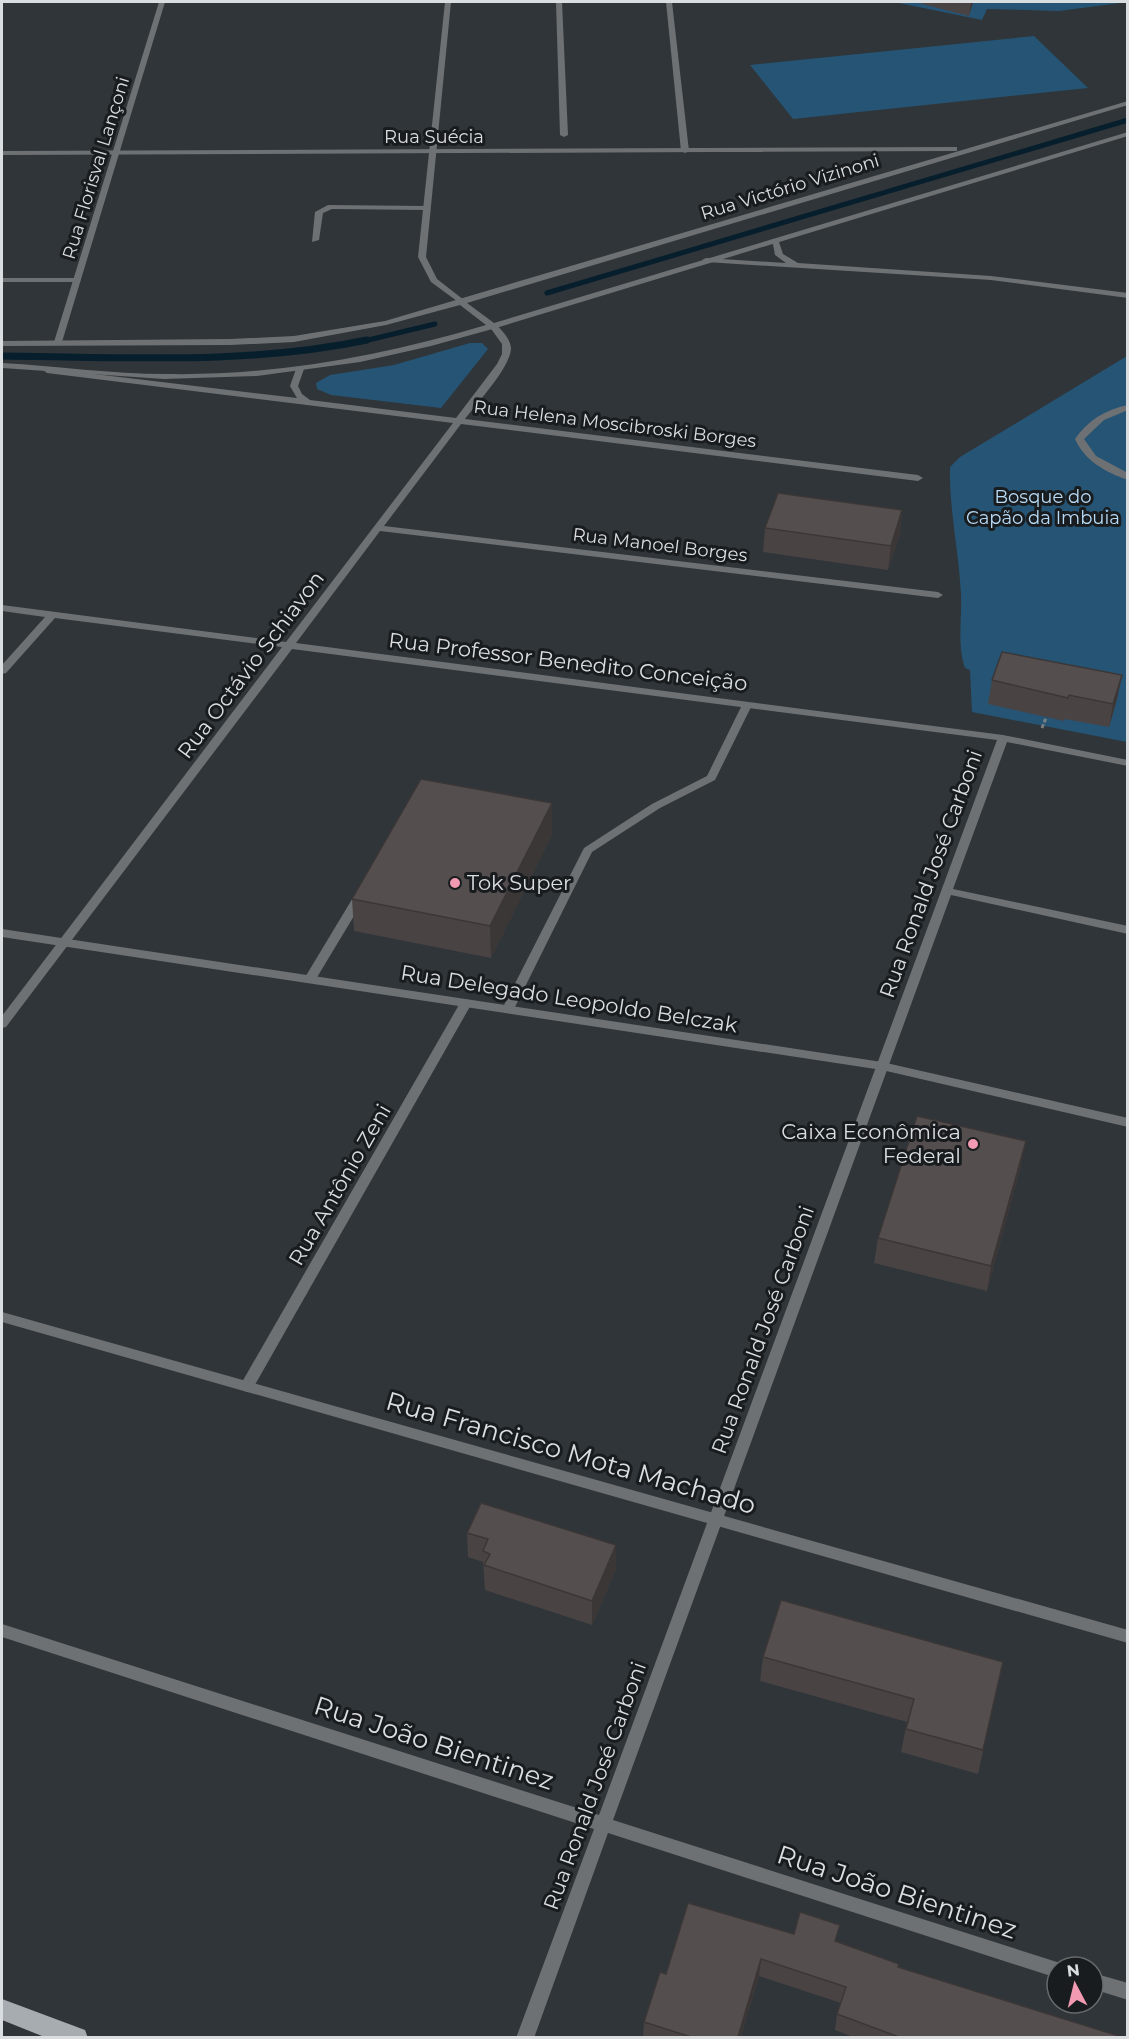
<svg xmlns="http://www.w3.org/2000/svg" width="1129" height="2039" viewBox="0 0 1129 2039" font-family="Montserrat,sans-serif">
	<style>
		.green { fill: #265474 }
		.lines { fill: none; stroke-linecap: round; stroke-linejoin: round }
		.stream-far1 { stroke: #071e2d; stroke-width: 5 }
		.stream { stroke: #071e2d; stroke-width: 7 }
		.path { stroke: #7a7f82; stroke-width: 3; stroke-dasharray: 4 2; stroke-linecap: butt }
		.service { fill: #6e7173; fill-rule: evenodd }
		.minor { fill: #6e7173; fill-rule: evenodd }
		.tertiary { fill: #6e7173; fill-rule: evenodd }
		.primary { fill: #a7acb1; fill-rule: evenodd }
		.wall { fill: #494344 }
		.shaded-wall { fill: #3c3737 }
		.building { fill: #554e4f; stroke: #3c3737; stroke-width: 1.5 }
		.poi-dot { fill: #f19ab2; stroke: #191c1e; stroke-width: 2 }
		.labels { text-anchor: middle; stroke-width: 6; stroke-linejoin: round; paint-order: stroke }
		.far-street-label { font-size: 18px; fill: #dbdee1; stroke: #191c1e }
		.far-park-label { font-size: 18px; fill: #b8dbf7; stroke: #191c1e }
		.street-label { font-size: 21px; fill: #dbdee1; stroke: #191c1e }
		.poi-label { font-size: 21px; fill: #dbdee1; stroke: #191c1e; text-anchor: start }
		.near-street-label { font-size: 26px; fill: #dbdee1; stroke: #191c1e }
	</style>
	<rect width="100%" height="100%" fill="#2f3539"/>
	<path class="green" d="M894,2H1128L1059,11L987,9L982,20Z
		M1034,36L1088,88L793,119L750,65Z
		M470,343H482L488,349L441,408L331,395L317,389L316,383L330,375L394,365Z
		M1127,356V742L972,712L970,670L965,668C957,645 962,619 961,595C959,552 949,509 950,467L960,457Z"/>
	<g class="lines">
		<path class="stream-far1" d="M547,293L1128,120
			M360,342L435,324"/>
		<path class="stream" d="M2,356C123,357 248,365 367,340"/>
		<path class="path" d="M1042,728L1046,718"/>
		<path class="service" d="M556,2H562L568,135L564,137L560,135Z
			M328,205L426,206L430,208L426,210L332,209L323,213L319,240L312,242L315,212Z
			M2,278H77L81,280L77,282H2Z
			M1128,405V410L1104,420L1084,439L1096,456L1128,473V480C1105,472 1085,461 1075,439C1088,420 1105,410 1128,405Z
			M747,702L752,705L715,780L660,808L592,852L514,1009L508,1013L504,1012L502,1009L584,848L652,804L707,776L742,705Z
			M360,892L366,896L316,979L314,982H306L304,979L354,896Z"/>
		<path class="minor" d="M159,2H165L62,342L55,344L54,342Z
			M445,2H451L426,257L437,279L464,300V304H461L431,282L418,257Z
			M666,2H672L689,151L685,153L681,151Z
			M772,239H778L783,254L798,263L991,276L1128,293V298L991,280L706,262L702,260L706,258L786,263L775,255Z
			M490,324H496C502,331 510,338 511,348C511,367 476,404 465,419L918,475L923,478L918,481L461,424L384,526L938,592L943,595L938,598L380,531L296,643L1003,735L1128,760V766L1007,742L953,889L1128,926V934L951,895L613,1820L1057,1962L1063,1964L1064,1967H1057V1978L608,1833L534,2038H516L594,1829L2,1637V1624L599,1815L997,740L292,649L6,1027L2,1028V1016L282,647L55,618L6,673L2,674V665L45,617L2,611V605L286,642L453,423L47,373L43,370L44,368L297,398L290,386L296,369L300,366L304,369L298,386L302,394L310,400L456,418L497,364L502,354V344L489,326Z
			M466,999L472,1003L252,1390L247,1392L242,1390L240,1386L242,1382L460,1003Z
			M1093,1973L1128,1983V2000L1093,1989Z"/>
		<path class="tertiary" d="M1128,101V105L467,303L494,323L1128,132V136L496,328L431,346L360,362L257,376L164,379L2,368V363C57,366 111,374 166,374C275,376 382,356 486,325L460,305L386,325L294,342L230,345L2,346V341L230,339L294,336L385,321Z
			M954,147H957V151L2,155V151Z
			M2,929L882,1062L1128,1118V1127L882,1070L2,937Z
			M2,1312L1128,1630V1643L2,1322Z"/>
		<path class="primary" d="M2,1999L85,2030L88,2038H47L2,2020Z"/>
	</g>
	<path class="wall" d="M915,2H973L969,16Z
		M902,510L900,534L888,570L763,552L765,528Z
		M1122,675L1117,699L1109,727L1065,719L1064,721L988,704L992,680Z
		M552,803V835L491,958L354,931L352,899Z
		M1021,1166L987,1291L874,1263L878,1238Z
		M467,1533L616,1569L592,1625L485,1590L483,1562L468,1557Z
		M763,1657L1003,1662L978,1774L901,1752L907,1722L760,1681Z
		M794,1934L837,1942L898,1967L1122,2037H853L835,2030L837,2014L841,2003L759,1976L741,2037H643L644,2022L666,1974Z"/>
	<path class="shaded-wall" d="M971,2H973L969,16Z
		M902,510L900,534L888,570L891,546Z
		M1122,675L1117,699L1109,727L1113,704Z
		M552,803V835L491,958L490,926Z
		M1026,1141L1021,1166L987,1291L991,1266Z
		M616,1545V1569L592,1625V1601Z
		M761,1959L759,1976L741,2037H738Z"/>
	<path class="building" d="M778,493L902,510L891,546L765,528Z
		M1002,652L1122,675L1113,704L1069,695L1068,698L992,680Z
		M421,779L552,803L490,926L352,899Z
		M917,1116L1026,1141L991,1266L878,1238Z
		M481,1503L616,1545L592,1601L484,1565L490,1554L483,1551L488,1539L467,1533Z
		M781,1600L1003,1662L983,1750L906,1729L914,1699L763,1657Z
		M688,1903L794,1934L800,1912L840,1925L835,1941L899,1964L898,1967L1122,2037H899L837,2014L846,1987L761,1959L738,2037H691L644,2022L660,1972L666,1974Z"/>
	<g class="poi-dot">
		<circle cx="455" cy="883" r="6"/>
		<circle cx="973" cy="1144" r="6"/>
	</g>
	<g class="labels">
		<g class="far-street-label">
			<text x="434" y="143">Rua Suécia</text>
			<text transform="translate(96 168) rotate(-73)" y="6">Rua Florisval Lançoni</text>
			<text transform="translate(790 187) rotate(-17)" y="6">Rua Victório Vizinoni</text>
			<text transform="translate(615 424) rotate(7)" y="6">Rua Helena Moscibroski Borges</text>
			<text transform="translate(660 545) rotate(7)" y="6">Rua Manoel Borges</text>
		</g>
		<g class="far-park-label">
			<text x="1043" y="503">Bosque do<tspan x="1043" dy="21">Capão da Imbuia</tspan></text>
		</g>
		<g class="street-label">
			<text transform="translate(568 662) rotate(7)" y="7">Rua Professor Benedito Conceição</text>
			<text transform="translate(251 665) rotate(-53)" y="7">Rua Octávio Schiavon</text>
			<text transform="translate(931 874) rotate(-70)" y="7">Rua Ronald José Carboni</text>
			<text transform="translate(569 999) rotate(9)" y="7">Rua Delegado Leopoldo Belczak</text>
			<text transform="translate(340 1185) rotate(-60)" y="7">Rua Antônio Zeni</text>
			<text transform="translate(763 1330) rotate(-70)" y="7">Rua Ronald José Carboni</text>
			<text transform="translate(595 1786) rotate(-70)" y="7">Rua Ronald José Carboni</text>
		</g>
		<g class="poi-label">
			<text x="467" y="890">Tok Super</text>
			<text x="961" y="1139" text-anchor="end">Caixa Econômica<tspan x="961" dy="24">Federal</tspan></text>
		</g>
		<g class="near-street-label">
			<text transform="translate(571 1453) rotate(16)" y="9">Rua Francisco Mota Machado</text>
			<text transform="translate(434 1743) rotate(18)" y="9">Rua João Bientinez</text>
			<text transform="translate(897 1892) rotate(18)" y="9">Rua João Bientinez</text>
		</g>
	</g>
	<rect width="1129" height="2039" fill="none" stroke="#dbdee1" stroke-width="6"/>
	<g transform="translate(1075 1985) rotate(353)"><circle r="28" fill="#191c1e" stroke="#676a6c" stroke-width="1.5"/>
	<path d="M0-4.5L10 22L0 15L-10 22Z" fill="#f19ab2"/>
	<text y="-9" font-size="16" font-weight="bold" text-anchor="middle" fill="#dbdee1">N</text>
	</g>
</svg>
